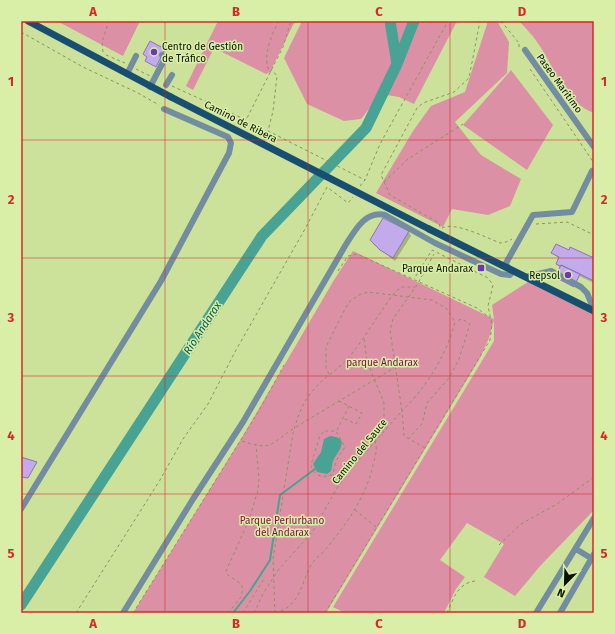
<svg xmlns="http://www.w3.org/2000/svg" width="615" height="634" viewBox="0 0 615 634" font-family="'Fira Sans',sans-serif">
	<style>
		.green { fill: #dc90a5 }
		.water { fill: #48a394 }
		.shadow { fill: #0003 }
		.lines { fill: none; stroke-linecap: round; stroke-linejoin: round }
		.stream { stroke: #48a394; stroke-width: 2 }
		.river { stroke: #48a394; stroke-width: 11 }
		.building { fill: #c3aaeb; stroke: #8c74b2 }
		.path { stroke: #869562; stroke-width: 1; stroke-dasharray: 3 3; stroke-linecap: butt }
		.minor { stroke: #728ca0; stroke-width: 6 }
		.major { stroke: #184e70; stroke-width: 7 }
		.major-bridge { stroke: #184e70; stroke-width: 7 }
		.grid { fill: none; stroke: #d62828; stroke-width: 1; stroke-opacity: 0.55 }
		.poi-dot { fill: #6f37ad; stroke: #d9eea7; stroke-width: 1.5 }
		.labels { text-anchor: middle; stroke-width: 3; stroke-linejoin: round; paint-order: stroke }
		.poi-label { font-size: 10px; fill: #0b1100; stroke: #d9eea7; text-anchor: end }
		.street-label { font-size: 10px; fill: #0b1100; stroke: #d9eea7 }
		.park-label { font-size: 10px; fill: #7a0e3e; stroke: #d9eea7 }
		.water-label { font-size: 11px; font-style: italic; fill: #0a594f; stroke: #d9eea7 }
		.neatline { fill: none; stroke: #d62828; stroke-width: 1.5 }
		.grid-label { font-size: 13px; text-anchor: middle; font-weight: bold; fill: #d62828 }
	</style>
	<rect width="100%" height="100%" fill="#cce19a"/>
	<path class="green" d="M57,21H140L123,56Z
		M218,21H295L270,72L266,74L214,48L193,90L186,86Z
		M302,21H457L414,104L399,97L381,94L361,119L344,121L307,104L284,58Z
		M488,21H497L509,42L507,73L455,122L481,155L521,179L510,206L488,215L452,209L443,227L376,193L413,131L431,106L465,92Z
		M519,21H594V113C565,103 554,65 537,42C532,34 525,28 519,21Z
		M511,70L553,125L527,170L463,125Z
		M353,251L494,319L492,305L528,282L594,315V510L541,565L515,596L484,577L504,544L467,523L440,560L465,577L456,589L444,613H345L333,607L494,341V320L489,338L480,358L326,613H133L244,434L334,280Z"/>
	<path class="water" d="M330,436C352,438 337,452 333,461C332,463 332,468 331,471L327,474L317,472L313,464L321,452L324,439Z"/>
	<path class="shadow" d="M383,219L409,232L411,236L395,261L373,244L371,240Z
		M569,251L594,259V283L579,276L574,287L556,278L560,268L557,264L559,259L553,253Z"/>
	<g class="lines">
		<path class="stream" d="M233,613L250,591L270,560L280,495L315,469"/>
		<path class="river" d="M390,21L397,64
			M21,605L262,236L366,128L397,64L414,21"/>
	</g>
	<path class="building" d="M150,41L165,49L156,67L145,61L147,57L143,54Z
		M383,218L409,231L393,258L380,250L370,240Z
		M556,244L569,250L570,247L594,258V281L561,265L560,266L556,264L559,257L551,253Z
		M561,265L580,274L574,287L555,277Z
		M21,457L37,462L28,478L21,477Z"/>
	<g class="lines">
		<path class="path" d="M279,21C272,33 261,59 270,72L272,70L277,76L273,111L268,131L365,180
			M501,21L519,43
			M21,32L83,67L138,93L159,105
			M519,47V43
			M103,52L102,42L109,21
			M106,55L125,63
			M136,69L150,76
			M530,69L594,163
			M172,86L246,120L283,47L291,21
			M242,127L245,121
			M384,182L408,159L463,124
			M360,186L365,180L380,144L448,21
			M536,224L567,222L594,235
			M440,227L439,223L390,195L381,175L417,108L423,103L454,92L469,78L480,21
			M442,228C454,221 487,238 500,243L506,242L512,239
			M338,271L348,256L357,254L477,308L490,318
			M364,339L367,361L384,403V430
			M329,374L326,368V347L345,309L350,301L359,295L368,292L432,300L447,309L455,322C446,356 427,386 402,411L404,436L425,448
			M339,401L362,413L356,424L343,418
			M296,427L394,368
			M337,430L349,406
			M325,431H336L345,447L336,461L333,474C324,479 313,476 311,465L320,435Z
			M408,439L422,424L427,403L449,378L459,359L470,324L462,319L456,321
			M242,441C274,451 268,445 293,429
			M333,475L338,479
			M355,510L376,527
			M499,545L521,524L557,504L594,477
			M76,613L160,480L183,439L208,404L236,350L305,229L327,187L348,203L353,197
			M133,613L260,409L284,365
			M228,613L241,597L243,589L241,584L228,575L226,571L249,520L258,490L259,479L256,445
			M243,613L265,577
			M254,613L264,592L279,569L313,531L337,488L348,472L402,411L390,330L393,319L417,285L434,254
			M275,613L273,559L293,433C298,416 303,400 316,387C326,376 340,368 350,356C367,335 380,311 396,291L402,287H415
			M275,613C304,605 300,579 314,561C317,557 322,554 325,550C346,525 366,497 373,465C375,457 378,450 375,441
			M325,613L490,340L492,325L488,306L493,285L488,278L432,250L414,279
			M447,613C453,599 458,583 475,581"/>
		<path class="minor" d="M525,50L594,147
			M127,74L136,56
			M166,85L172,75
			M150,87L164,60L162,55
			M508,268L506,263L533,215L572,212L592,171
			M526,277L551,271L581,287L587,293L594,310
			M21,509L161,281L229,153L231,143L228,137L164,109
			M576,549L594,560
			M123,613L193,499L243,422L345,246C354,232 365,210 385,215L435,243L501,274L510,275L513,271
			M536,613L594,518
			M560,613L594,554"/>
		<path class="major" d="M28,21L171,97
			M429,229L594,311"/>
		<path class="major-bridge" d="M171,97L429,229"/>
	</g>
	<path class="grid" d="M165,21V613M308,21V613M450,21V613M21,140H594M21,258H594M21,376H594M21,494H594"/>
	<g class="poi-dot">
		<circle cx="154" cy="52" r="4"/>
		<rect x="477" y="264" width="8" height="8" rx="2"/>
		<circle cx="568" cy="275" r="4"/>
	</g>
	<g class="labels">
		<g class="poi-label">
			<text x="162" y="50" text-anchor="start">Centro de Gestión<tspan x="162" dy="12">de Tráfico</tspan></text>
			<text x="473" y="272">Parque Andarax</text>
			<text x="560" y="279">Repsol</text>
		</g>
		<g class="street-label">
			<text transform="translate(560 83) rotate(54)" y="4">Paseo Marítimo</text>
			<text transform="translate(241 121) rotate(27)" y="4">Camino de Ribera</text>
			<text transform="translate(359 451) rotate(-51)" y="4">Camino del Sauce</text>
		</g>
		<g class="park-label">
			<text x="382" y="366">parque Andarax</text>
			<text x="282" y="524">Parque Periurbano<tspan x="282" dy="12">del Andarax</tspan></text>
		</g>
		<g class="water-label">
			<text transform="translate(202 328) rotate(-57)" y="4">Río Andarax</text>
		</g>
	</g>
	<rect width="615" height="634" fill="none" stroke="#d9eea7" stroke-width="44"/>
	<g transform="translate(565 584) rotate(203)" stroke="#d9eea7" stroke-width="3" paint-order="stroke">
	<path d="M0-3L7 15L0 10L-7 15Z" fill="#0b1100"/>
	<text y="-6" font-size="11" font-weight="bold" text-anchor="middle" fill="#0b1100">N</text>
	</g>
	<rect x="22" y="22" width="571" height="590" class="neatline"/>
	<g class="grid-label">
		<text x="93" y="16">A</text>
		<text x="236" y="16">B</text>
		<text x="379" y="16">C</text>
		<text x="522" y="16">D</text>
		<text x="11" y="86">1</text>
		<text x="604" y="86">1</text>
		<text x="11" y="204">2</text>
		<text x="604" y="204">2</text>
		<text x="11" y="322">3</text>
		<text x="604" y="322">3</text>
		<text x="11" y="440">4</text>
		<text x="604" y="440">4</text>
		<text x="11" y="558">5</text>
		<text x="604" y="558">5</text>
		<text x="93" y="628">A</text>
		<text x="236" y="628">B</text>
		<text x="379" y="628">C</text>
		<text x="522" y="628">D</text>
	</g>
</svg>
